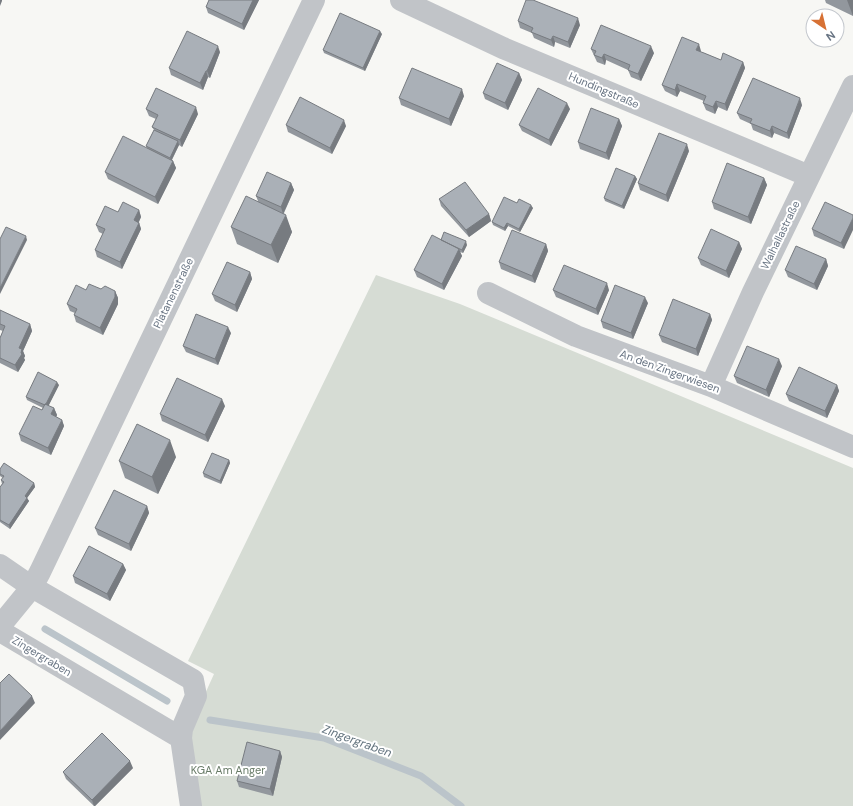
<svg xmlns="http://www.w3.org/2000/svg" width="853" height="806" viewBox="0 0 853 806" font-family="'DM Sans',sans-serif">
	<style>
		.green { fill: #d6dcd4 }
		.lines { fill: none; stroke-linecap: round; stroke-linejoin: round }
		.stream { stroke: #bbc4ca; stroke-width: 7 }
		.street { stroke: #c1c4c8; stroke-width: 22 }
		.wall { fill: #92979d }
		.shaded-wall { fill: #777b80 }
		.building { fill: #aab0b7; stroke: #777b80 }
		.labels { text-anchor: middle; stroke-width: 4; stroke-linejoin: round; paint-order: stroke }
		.street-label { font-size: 11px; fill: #687483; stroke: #fff }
		.park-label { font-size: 11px; fill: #687b67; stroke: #fff }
		.water-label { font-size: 12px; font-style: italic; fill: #64747f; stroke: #fff }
	</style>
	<rect width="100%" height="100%" fill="#f7f7f4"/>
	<path class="green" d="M376,275L460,304L853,468V806H197L190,727L214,674L188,661Z"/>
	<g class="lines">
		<path class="stream" d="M45,629L167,701
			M210,720L324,738L421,776L461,806"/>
		<path class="street" d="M401,0L503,48L809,176
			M488,293L576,336L711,386L853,447
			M711,386L753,292L853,86
			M0,565L32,587L193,680L196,696L182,729L181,738L191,806
			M0,626L32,587L40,572L314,0
			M0,631L181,738"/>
	</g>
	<path class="wall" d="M209,0H259L244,30L208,13L206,7Z
		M825,0H853V16L826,3Z
		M518,21L580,25L570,48L555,42L554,47L534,38L532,33L520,28Z
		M382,34L365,71L324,53L323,50Z
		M591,49L654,53L641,81L631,77L628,70L606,60L605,65L597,62Z
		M701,51V52L721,60L743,62L745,68L727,111L718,107L715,114L706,110L703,103L704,101L680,91L677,97L665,91L662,85Z
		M220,52L210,78L208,77L203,90L171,75L169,68Z
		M519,73L522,80L508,110L485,99L483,93Z
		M464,96L451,126L401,105L399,98Z
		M802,105L789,139L774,133L772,138L753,130L751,124L740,119L737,113Z
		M146,109L198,114L182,147L179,145L172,160L173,161L176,168L158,204L108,179L105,172L147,148L146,146L154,130L152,127L156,119L149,116Z
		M570,109L551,146L522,131L519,125Z
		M619,119L622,126L609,160L580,149L578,142Z
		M286,125L346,126L332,154L288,132Z
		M689,151L668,202L640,190L638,183Z
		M635,176L637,179L624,209L605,201L604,198Z
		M764,178L767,185L751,224L714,209L712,202Z
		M291,183L294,190L284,213L292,232L278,263L237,244L231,227L258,201L256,196Z
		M439,199L489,214L491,221L469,237L441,206Z
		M517,203L533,208L520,232L508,226L505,231L493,225L492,222Z
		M139,210L141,217L139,222L141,229L122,269L97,257L95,250L103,234L99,232L96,225L118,212Z
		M853,215L844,249L814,236L812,229Z
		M739,242L742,249L729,278L701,265L698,258Z
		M546,244L548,251L535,283L501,269L499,262Z
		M467,245L463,253L460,252L462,256L444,290L417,277L414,270Z
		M826,259L828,266L817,290L788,277L785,270Z
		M250,272L252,279L237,312L215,301L212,294Z
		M101,289L115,291L118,298V304L103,335L76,322L74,315L75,313L70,311L67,304L86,290Z
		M553,290H609L598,315L556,297Z
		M648,303L633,339L603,328L601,321Z
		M0,310L30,324L32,331L23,351L25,356L24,358L25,360L18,372L0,363V338L3,331L0,330Z
		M710,314L712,320L698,356L662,342L659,335Z
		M231,333L218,365L186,352L183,346Z
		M782,366L769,397L737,383L734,376Z
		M59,385L48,406L54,408L57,415L56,417L62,420L64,426L51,455L21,441L19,434L42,410L43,408L27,400L26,397Z
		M837,385L839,391L827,418L789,401L786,394Z
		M225,406L208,442L162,421L160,414Z
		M176,457L158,494L125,478L119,461Z
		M229,460L230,463L221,484L204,477L203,473Z
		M0,469L34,483L35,487L27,498L29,501L10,529L0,522V487L2,484L1,480L3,478L0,476Z
		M147,506L149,513L131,551L98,535L95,528Z
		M123,564L126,570L110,601L75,583L73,576Z
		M280,751L282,757L273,796L239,787L237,781Z
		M133,768L95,806H94L66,779L63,772Z"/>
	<path class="shaded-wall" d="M0,0H2V1L0,6Z
		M253,0H259L244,30L242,24Z
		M847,0H853V16Z
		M578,18L580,25L570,48L568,42Z
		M380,31L382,34L365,71L363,68Z
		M553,36L555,42L554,47L551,40Z
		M699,44L701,51L699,57L696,50Z
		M218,46L220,52L210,78L207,71Z
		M651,46L654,53L641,81L638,74Z
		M604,54L606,60L605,65L602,58Z
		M743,62L745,68L727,111L725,104Z
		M206,71L208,77L203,90L200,83Z
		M519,73L522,80L508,110L505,103Z
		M677,84L680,91L677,97L675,90Z
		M462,89L464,96L451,126L449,119Z
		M800,98L802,105L789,139L787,133Z
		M716,101L718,107L715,114L713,107Z
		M567,103L570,109L551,146L549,140Z
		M196,107L198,114L182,147L180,140Z
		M619,119L622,126L609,160L606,153Z
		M344,120L346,126L332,154L330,148Z
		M772,126L774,133L772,138L770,131Z
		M178,141L179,145L171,161L170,158Z
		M687,144L689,151L668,202L666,195Z
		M173,161L176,168L158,204L155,197Z
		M635,176L637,179L624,209L622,206Z
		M764,178L767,185L751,224L748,217Z
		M291,183L294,190L283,214L281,207Z
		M531,205L533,208L520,232L519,229Z
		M139,210L141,217L136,227L134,220Z
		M489,214L491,221L469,237L466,230Z
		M286,215L292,232L278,263L271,245Z
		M853,218V230L844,249L841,243Z
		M139,223L141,229L122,269L120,262Z
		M507,223L508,226L505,231L504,228Z
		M26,236L27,240L0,294V288Z
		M466,241L467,245L463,253L462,250Z
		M739,242L742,249L729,278L726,271Z
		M546,244L548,251L535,283L532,276Z
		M459,249L462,256L444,290L442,284Z
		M826,259L828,266L817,290L814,284Z
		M250,272L252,279L237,312L235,305Z
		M607,283L609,290L598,315L596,309Z
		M115,291L118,298V304L103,335L100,328Z
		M645,297L648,303L633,339L631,333Z
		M710,314L712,320L698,356L696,349Z
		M30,324L32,331L23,351L25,356L24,358L25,360L18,372L15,365L19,348Z
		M228,327L231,333L218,365L215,359Z
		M779,359L782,366L769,397L766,390Z
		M57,382L59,385L47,409L45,406Z
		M837,385L839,391L827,418L825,411Z
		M222,399L225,406L208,442L205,435Z
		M54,408L57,415L54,421L51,414Z
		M62,420L64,426L51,455L48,448Z
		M170,440L176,457L158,494L152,477Z
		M229,460L230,463L221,484L220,481Z
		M34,483L35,487L27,498L29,501L10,529L9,525L25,496Z
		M147,506L149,513L131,551L129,544Z
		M123,564L126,570L110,601L107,594Z
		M32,696L35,703L0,740V731Z
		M280,751L282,757L273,796L270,789Z
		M130,761L133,768L95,806H94L92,800Z"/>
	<path class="building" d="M209,0H253L242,24L206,7Z
		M526,0H533L578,18L568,42L553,36L551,40L531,32L533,28L518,21Z
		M340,13L380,31L363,68L323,50Z
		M601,25L651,46L638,74L628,70L630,65L604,54L602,58L594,55L596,51L591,49Z
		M187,31L218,46L207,71H206L200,83L169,68Z
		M682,37L699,44L696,50L704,53L721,60L723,53L743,62L725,104L716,101L713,107L703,103L706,96L689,89L677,84L675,90L662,85Z
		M497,63L519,73L505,103L483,93Z
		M412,68L462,89L449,119L399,98Z
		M753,78L800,98L787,133L772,126L770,131L750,123L752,119L737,113Z
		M156,88L196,107L180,140L152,127L158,115L146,109Z
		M538,88L567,103L549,140L519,125Z
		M300,97L344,120L330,148L286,125Z
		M591,108L619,119L606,153L578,142Z
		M154,130L178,141L170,158L146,146Z
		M659,133L687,144L666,195L638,183Z
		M123,136L173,161L155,197L105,172Z
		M727,163L764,178L748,217L712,202Z
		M616,168L635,176L622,206L604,198Z
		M267,172L291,183L281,207L256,196Z
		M465,182L489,214L466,230L439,199Z
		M246,196L286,215L271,245L231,227Z
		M504,197L517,203L519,199L531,205L519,229L507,223L504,228L492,222Z
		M123,202L139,210L134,220L139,223L120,262L95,250L105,229L96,225L105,206L118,212Z
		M825,202L853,215V218L841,243L812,229Z
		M6,227L26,236L0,288V239Z
		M711,229L739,242L726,271L698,258Z
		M512,230L546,244L532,276L499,262Z
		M444,232L466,241L462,250L441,240Z
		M432,235L459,249L442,284L414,270Z
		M796,246L826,259L814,284L785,270Z
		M227,262L250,272L235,305L212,294Z
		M564,265L607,283L596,309L553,290Z
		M89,284L101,289L105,286L115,291V297L100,328L74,315L77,309L67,304L76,285L86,290Z
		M615,285L645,297L631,333L601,321Z
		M673,299L710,314L696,349L659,335Z
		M0,310L30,324L19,348L22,349L21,353L22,354L15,365L0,358V338L5,326L0,324Z
		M196,314L228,327L215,359L183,346Z
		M747,346L779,359L766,390L734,376Z
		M799,367L837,385L825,411L786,394Z
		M38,372L57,382L46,404H45V405L26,397Z
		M177,378L222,399L205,435L160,414Z
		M45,404L54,408L51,414L62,420L48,448L19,434L33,406L42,410Z
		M137,424L170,440L152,477L119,461Z
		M212,453L229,460L220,481L203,473Z
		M4,463L34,483L25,496L27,498L9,525L0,520V487L4,482L1,480L4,476L0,474V469Z
		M114,490L147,506L129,544L95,528Z
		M89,546L123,564L107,594L73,576Z
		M9,674L32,696L0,731V683Z
		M102,733L130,761L92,800L63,772Z
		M247,742L280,751L270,789L237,781Z"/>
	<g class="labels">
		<g class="street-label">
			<text transform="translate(604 90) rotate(23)" y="4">Hundingstraße</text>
			<text transform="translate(780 235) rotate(-64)" y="4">Walhallastraße</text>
			<text transform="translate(173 293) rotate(-64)" y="4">Platanenstraße</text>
			<text transform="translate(670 371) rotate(20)" y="4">An den Zingerwiesen</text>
			<text transform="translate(42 656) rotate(31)" y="4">Zingergraben</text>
		</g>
		<g class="park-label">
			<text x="228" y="774">KGA Am Anger</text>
		</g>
		<g class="water-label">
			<text transform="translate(357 741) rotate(20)" y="4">Zingergraben</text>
		</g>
	</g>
	<g transform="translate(825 28) rotate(145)"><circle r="19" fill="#ffffff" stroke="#c3c7cd"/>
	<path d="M0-3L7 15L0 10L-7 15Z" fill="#d77134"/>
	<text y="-6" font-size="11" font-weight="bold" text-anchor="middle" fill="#687483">N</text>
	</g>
</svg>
